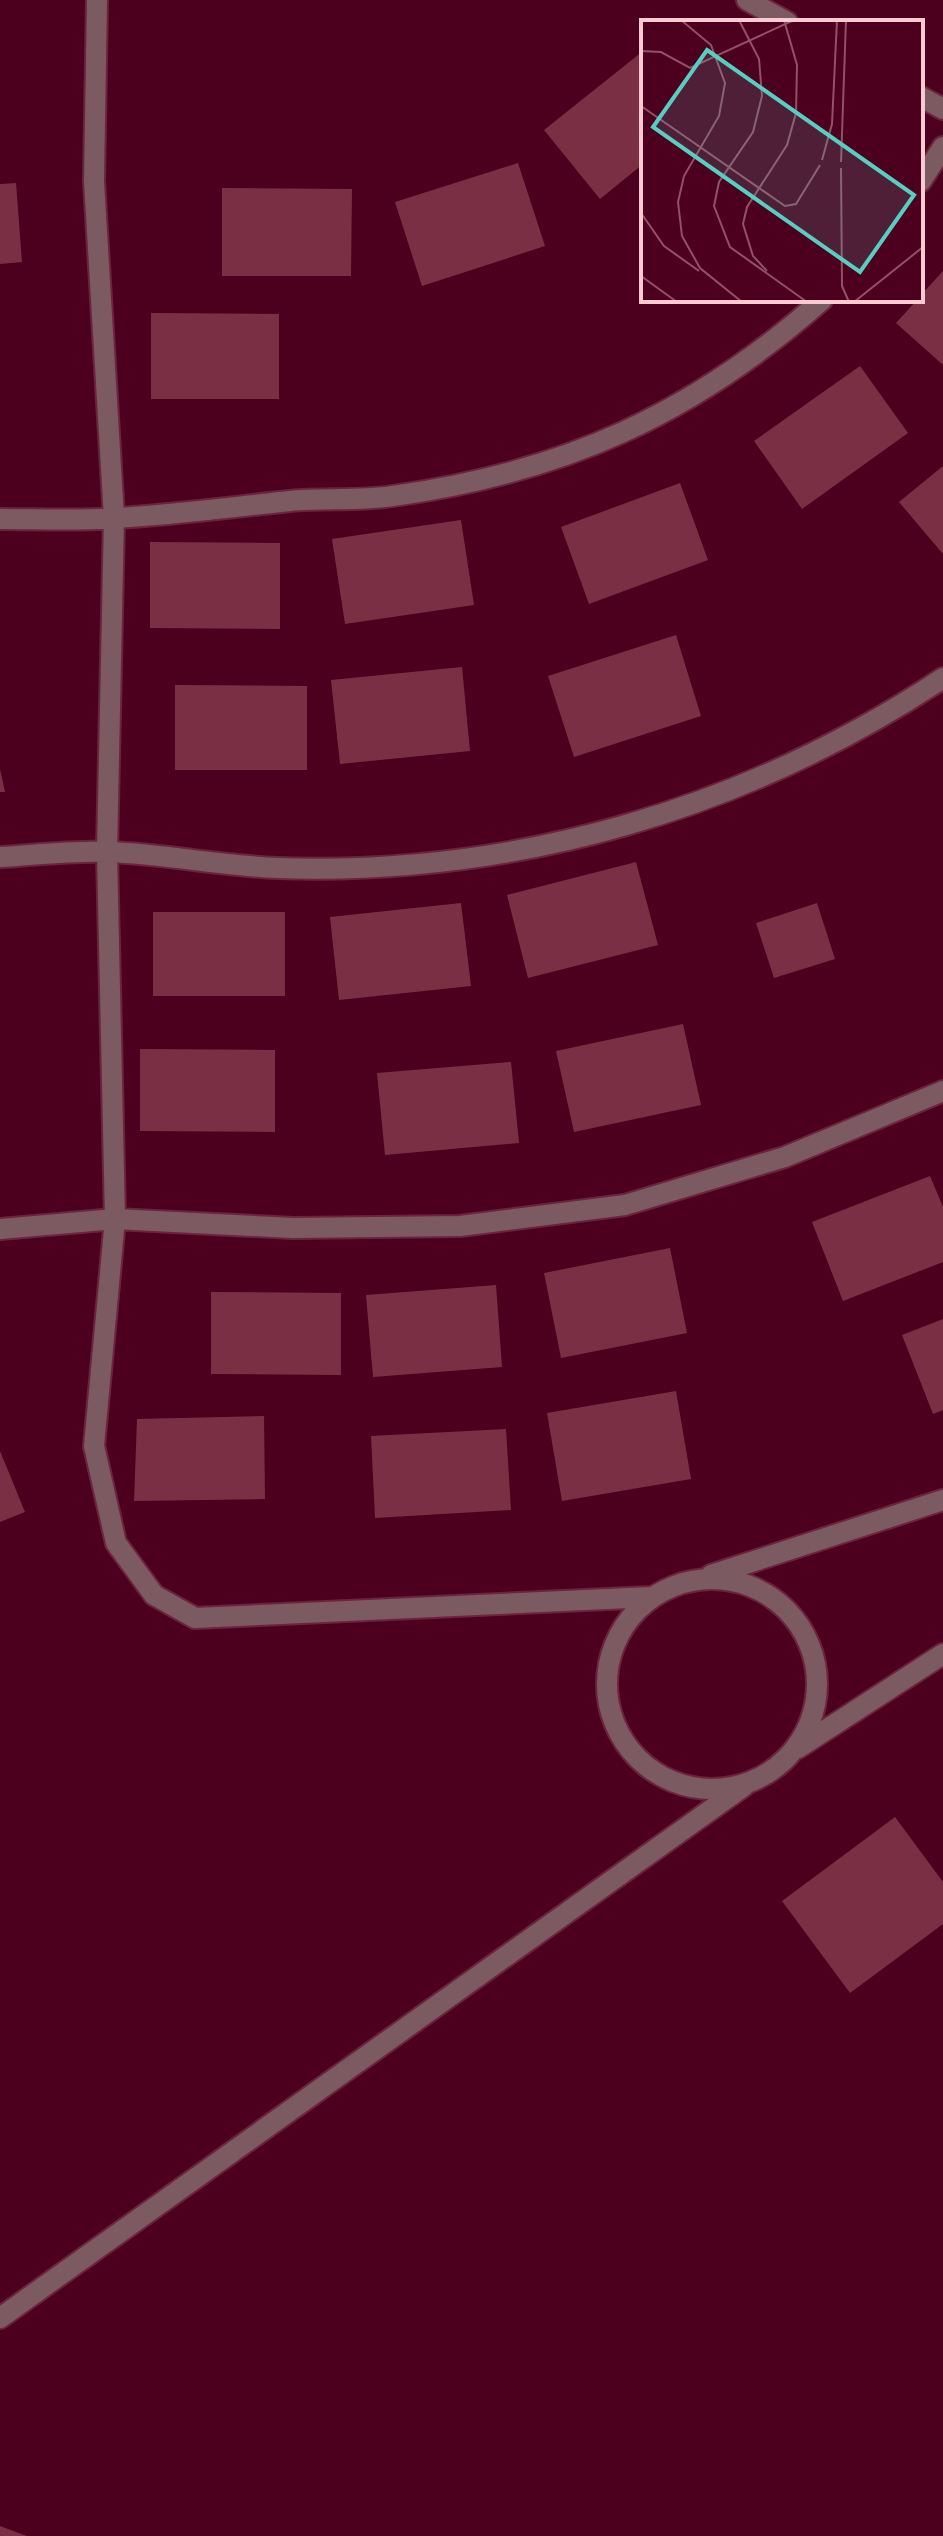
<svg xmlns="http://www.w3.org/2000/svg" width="943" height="2536" viewBox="0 0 943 2536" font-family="Raleway,sans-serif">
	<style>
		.building { fill: #7b2f44 }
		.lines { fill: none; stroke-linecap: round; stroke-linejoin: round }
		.minor-casing { stroke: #6c243e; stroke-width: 24 }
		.minor { stroke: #7c5a61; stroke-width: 20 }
		.inset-road { fill: none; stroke: #925166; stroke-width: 2 }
		.view { fill: #57cec2; fill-opacity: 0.15; stroke: #57cec2; stroke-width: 4 }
		.inset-edge { fill: none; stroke: #f9cad2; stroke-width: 4 }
	</style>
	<rect width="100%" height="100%" fill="#4d001e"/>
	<path class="building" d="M643,51V164L600,199L544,130Z
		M518,163L545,246L422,286L395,202Z
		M16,183L22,262L0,264V184Z
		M222,188L352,189L351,276H222Z
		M943,271V365L896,323L917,300H921V295Z
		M151,313L279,314V399H151Z
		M860,366L908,433L802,509L754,441Z
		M943,466V554L899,502Z
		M680,483L708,560L589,604L561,527Z
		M461,520L474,605L345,624L332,539Z
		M150,542L280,543V629L150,628Z
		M676,635L701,716L574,757L548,676Z
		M462,667L470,751L340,764L331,680Z
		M175,685L307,686V770H175Z
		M0,769L5,792H0Z
		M636,862L658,945L528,978L507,895Z
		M461,903L471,986L339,1000L330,917Z
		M817,903L835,959L774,978L756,923Z
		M153,912H285V996H153Z
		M683,1024L701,1105L574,1132L556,1051Z
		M140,1049L275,1050V1132L140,1131Z
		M511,1062L519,1143L385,1155L377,1073Z
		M930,1176L943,1207V1262L843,1301L812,1222Z
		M670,1248L687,1333L561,1358L544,1273Z
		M496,1285L502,1367L373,1377L366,1295Z
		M211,1292L341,1293V1375L211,1374Z
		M943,1319V1410L933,1414L902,1335Z
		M676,1391L691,1479L562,1501L547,1413Z
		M264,1416L265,1499L134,1501L137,1419Z
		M506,1429L511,1510L375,1518L371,1436Z
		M0,1451L25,1512L0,1522Z
		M895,1817L943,1882V1924L850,1993L782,1901Z
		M0,2526L27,2536H0Z"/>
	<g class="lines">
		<defs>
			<path id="minor" d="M97,0L94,181L114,518L107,852L115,1219L94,1446L116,1543L154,1595L195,1618L651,1597
				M747,0L787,22
				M921,97L943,109
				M921,181L943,147
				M0,519C38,519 77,521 115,518C174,515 232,507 290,501C324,498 360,501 393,496C564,472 692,415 822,300
				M0,857C36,855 73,850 109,852C166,854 222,866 278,868C515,876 746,809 943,678
				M0,1229L115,1219L293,1228L460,1226L625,1205L785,1157L943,1091
				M711,1575L943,1500
				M607 1684a105 105 0 1 1 210 0a105 105 0 1 1-210 0Z
				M798,1748L943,1654
				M0,2318L744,1786"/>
		</defs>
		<use href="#minor" class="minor-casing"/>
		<use href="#minor" class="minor"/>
	</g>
	<g transform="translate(641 20)">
		<rect width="282" height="282" fill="#4d001e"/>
		<path class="inset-road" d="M40,0L70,25L84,63L78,96L43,156L37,182L41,216L59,248L101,282M98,0L118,39L121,76L112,112L78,162L73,186L89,227L166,282M0,31L20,32L49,48L153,0M0,86L144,186L155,184L179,145M181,140L191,104L196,0M200,142L205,0M200,148L201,266L208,282M0,193L23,226L58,251M126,251L112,236L102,204L106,187L146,125L155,93L156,45L143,0M0,256L36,282M213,282L282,227"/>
		<path class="view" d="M66,30L273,175L219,252L12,107Z"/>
		<rect width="282" height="282" class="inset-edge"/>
	</g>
</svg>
